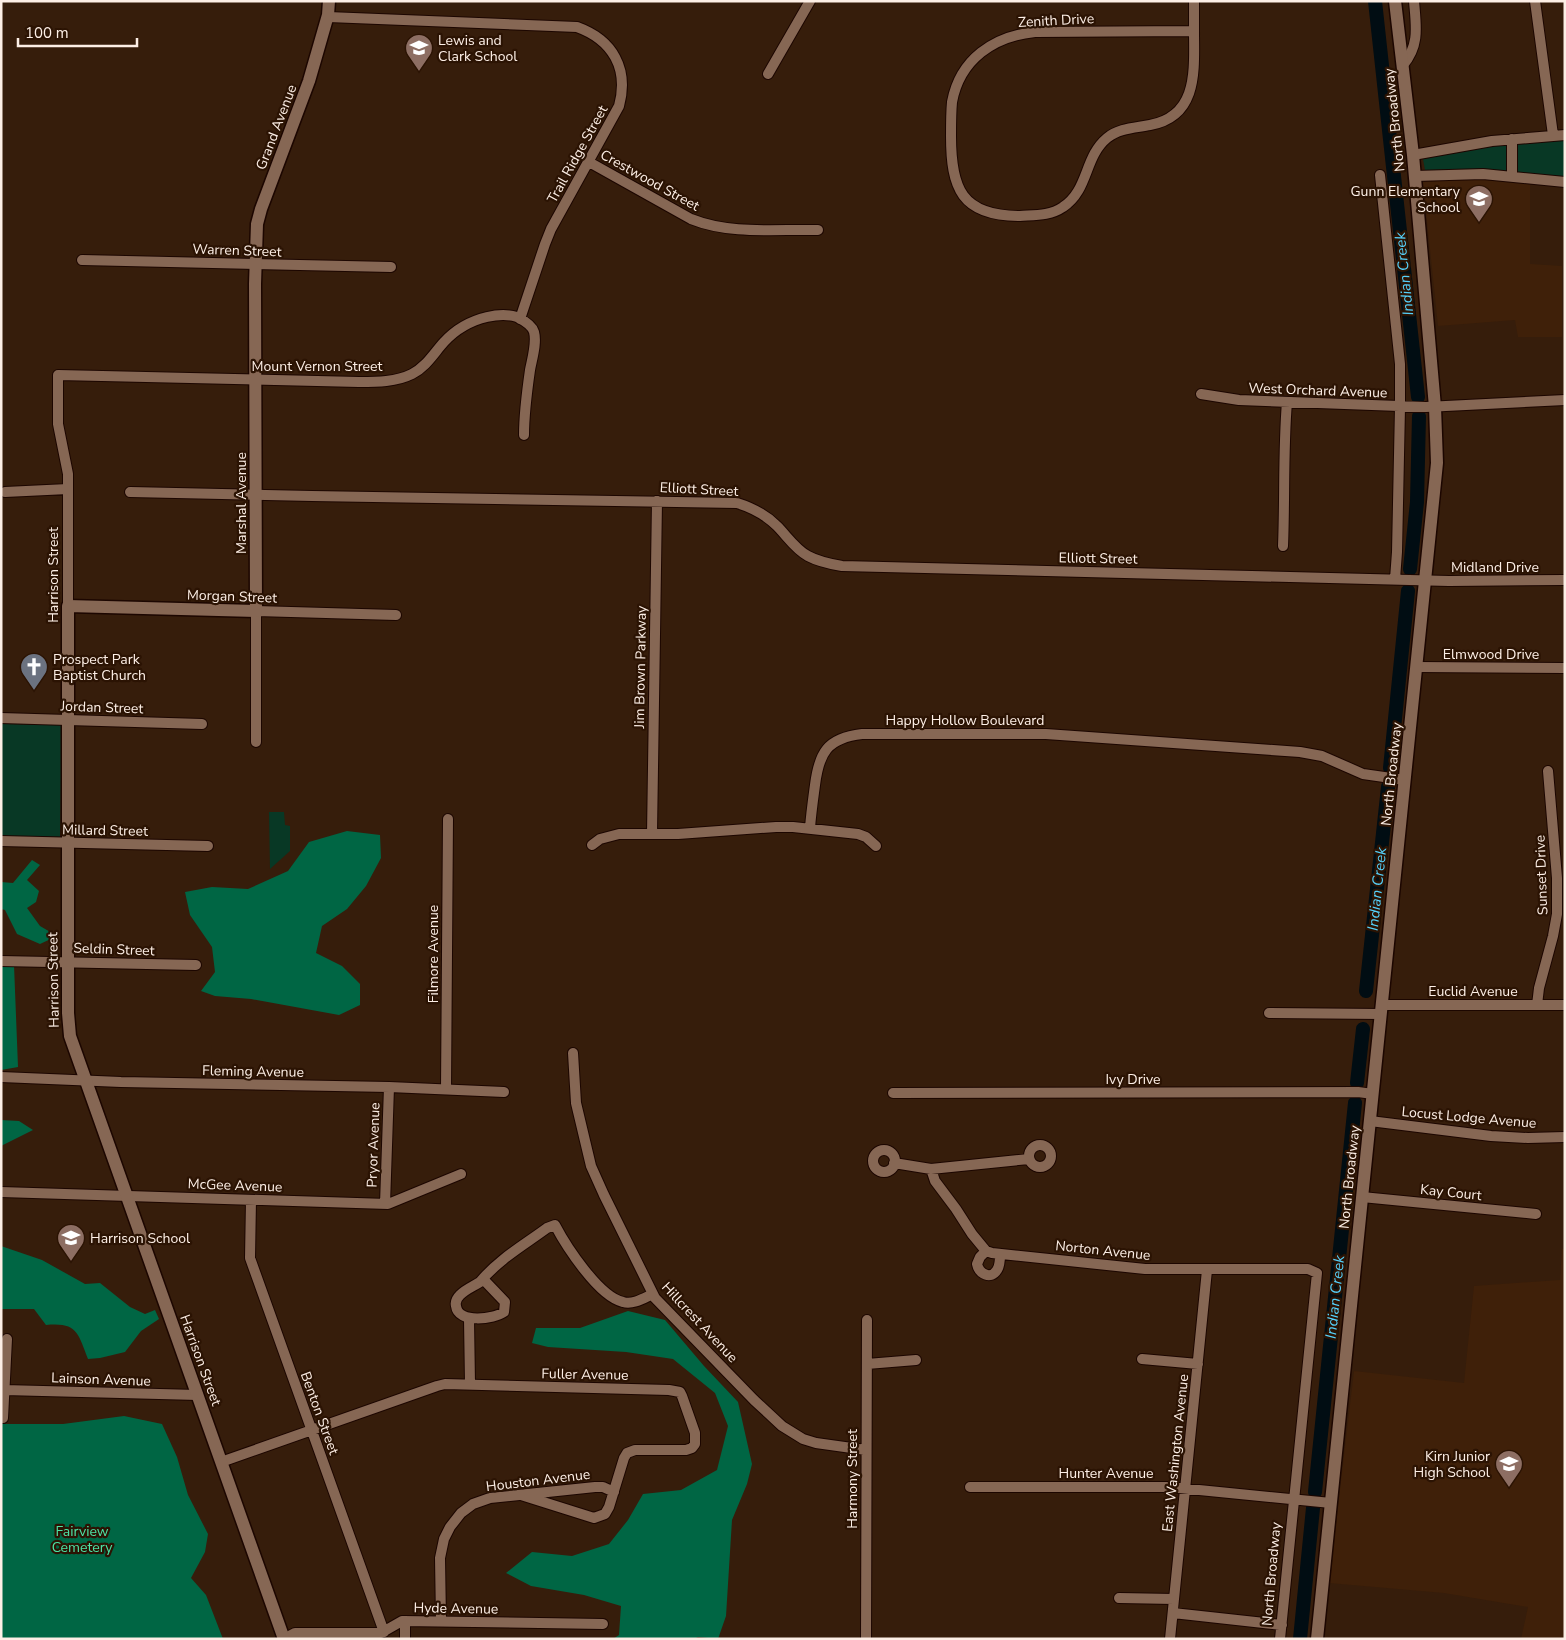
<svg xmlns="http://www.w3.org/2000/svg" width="1566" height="1640" viewBox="0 0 1566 1640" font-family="'Nunito Sans',sans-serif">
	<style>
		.built { fill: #3f2009 }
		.green { fill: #083825 }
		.forest { fill: #064 }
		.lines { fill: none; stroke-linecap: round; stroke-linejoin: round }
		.river { stroke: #010d13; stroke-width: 14 }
		.street-casing { stroke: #1c0600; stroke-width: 12 }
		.secondary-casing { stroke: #1c0600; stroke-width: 15 }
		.street { stroke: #866754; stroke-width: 10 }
		.secondary { stroke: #866754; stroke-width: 12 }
		.labels { text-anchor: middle; stroke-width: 4.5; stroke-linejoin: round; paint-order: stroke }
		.street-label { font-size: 14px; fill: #fdefe6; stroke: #2b1303 }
		.poi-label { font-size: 14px; fill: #fdefe6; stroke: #2b1303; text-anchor: start }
		.park-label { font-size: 14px; fill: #4de3a6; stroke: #2b1303 }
		.water-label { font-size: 15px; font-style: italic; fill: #55d1fb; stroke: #2b1303 }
	</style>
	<rect width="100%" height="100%" fill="#361d0b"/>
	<path class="built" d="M1466,179L1530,182V264L1562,266V337H1518L1515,320L1438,326L1423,182Z
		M1562,1249H1565V1639H1521L1528,1607L1444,1593L1329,1583L1354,1371L1464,1383L1474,1286L1560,1280Z"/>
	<path class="green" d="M1565,139V178L1482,169L1425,170L1423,159L1496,145Z
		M1,724L62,725L60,837L1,836Z
		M269,812H284L285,825L290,826V851L270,869Z"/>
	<path class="forest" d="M347,831L380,835L381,858L366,886L347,909L322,926L316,953L342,966L360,984V1005L339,1015L251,999L215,996L201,991L215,972L212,947L190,915L185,892L212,887L248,889L288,871L309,842Z
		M32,860L40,865L27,880L39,891L36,902L27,908L40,926L57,936L40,944L17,934L5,910L1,909V882L13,883Z
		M1,965H14L18,1067L1,1070Z
		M1,1120L19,1121L33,1130L1,1146Z
		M1,1246L42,1260L85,1284L100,1283L130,1307L145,1314L155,1310L159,1319L141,1331L125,1352L100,1358L88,1359C78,1333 77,1322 46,1325L34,1309H1Z
		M628,1311L665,1320L704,1366L738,1402L752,1464L747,1484L732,1520L726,1616L718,1639L698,1637L694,1639H613L619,1635L621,1606L584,1595L531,1586L506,1573L532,1552L572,1556L609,1544L628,1520L643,1494L681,1490L717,1470L728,1426L715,1393L673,1359L626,1352L548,1347L532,1343L536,1328H580Z
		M124,1416L162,1424L177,1457L188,1495L208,1534L205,1552L191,1578L206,1595L223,1639H1V1424H63Z"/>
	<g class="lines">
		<path class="river" d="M1375,1L1418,397
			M1410,569L1417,502L1419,416
			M1390,768L1408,591
			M1366,991L1388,787
			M1357,1083L1363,1029
			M1315,1492L1355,1103
			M1300,1639L1313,1508"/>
		<defs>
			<path id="street" d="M1194,1V31
				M1535,1L1553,135
				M328,17L577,27C613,40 629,69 619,106L551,229L545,244L520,319
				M1194,31C1194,69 1199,116 1150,125C1135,128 1119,128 1107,138C1084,157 1089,190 1063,207C1050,216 1035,215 1020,216C961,216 951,188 951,136C951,125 951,113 952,102C960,59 994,36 1035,32Z
				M1403,65C1420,45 1416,26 1414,1
				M768,74L810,1
				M1512,139V176
				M1413,155L1492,141L1565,135
				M589,162L691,219C731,235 776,229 818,230
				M1380,175L1400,364V407L1397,552L1395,579
				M1415,176L1483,174L1565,182
				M82,260L391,267
				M1201,394L1239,400L1426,407L1565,400
				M5,492L68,489
				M130,492L312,496L737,503C753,508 765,514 777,526C787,536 795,549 808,556C819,562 830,564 842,566L1449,581L1565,580
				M1283,546C1285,498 1283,450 1287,402
				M68,606V474L58,424V375L359,382C377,382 396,382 412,374C426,367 434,353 444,342C456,329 470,321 487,317C496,315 507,314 517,317C523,320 532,325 534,332C537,343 532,359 530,370C527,391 524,413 524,435
				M1417,667L1565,668
				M1,718L202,724
				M256,742V611L396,615
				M810,828C811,814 813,800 815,785C819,753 827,738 862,734H1046L1300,752L1322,756L1363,774L1405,780
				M652,834L657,501
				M1,841L208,846
				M592,845L600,839L619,834H678L776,827H793L858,834L866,837L876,846
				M1,961L196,965
				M1382,1005H1565
				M1537,1005L1539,988L1553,936L1557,914V878L1548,771
				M1269,1013L1381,1014
				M573,1053L576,1103L591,1166L604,1195L655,1298L754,1400L782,1426L803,1439L816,1443L866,1450
				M1,1077L121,1082L389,1087L504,1092
				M446,1089L448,819
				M893,1093L1358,1092L1373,1094
				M1370,1121L1491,1136L1528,1138L1565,1137
				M1029 1156a11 11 0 1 1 22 0a11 11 0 1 1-22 0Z
				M873 1161a11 11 0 1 1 22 0a11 11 0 1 1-22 0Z
				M894,1163L931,1169L1029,1159
				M931,1169L935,1181L956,1209L972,1234L986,1251L992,1253L1145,1269H1308L1317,1273L1280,1639
				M1,1192L388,1204L461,1174
				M1362,1197L1536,1214
				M251,1200L250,1258L384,1632
				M385,1204L389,1087
				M986,1251L980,1257L977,1264C979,1274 991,1280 997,1270C1000,1266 1000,1259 1000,1254
				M483,1279L505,1302L504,1312C494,1319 458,1324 456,1306C455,1302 457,1298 460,1295C466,1289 474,1286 480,1282C499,1259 524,1245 547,1228L555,1225C566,1246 599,1297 623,1302C633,1305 644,1298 653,1294
				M469,1319L470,1384
				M1142,1359L1198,1364
				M867,1364L916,1360
				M4,1390L198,1395
				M3,1418L7,1339
				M221,1462L437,1386L445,1384L669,1390L680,1392L682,1396L695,1433V1444L692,1448L686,1450H635L627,1453L624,1458L609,1507L605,1514L594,1518L521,1495
				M970,1487H1169L1331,1503
				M1119,1598L1174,1599
				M1173,1613L1282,1625
				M405,1621V1639
				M441,1621L440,1558L444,1539L450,1527L461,1513L473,1504L490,1498L595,1487H603L614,1492
				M284,1639L295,1633H381L402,1621L603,1624
				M866,1639L867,1320
				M1170,1639L1207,1270"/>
			<path id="secondary" d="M284,1639L70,1036L68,1013V606L256,611L255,284L257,224L261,209L309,81L328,15L329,1
				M1317,1639L1437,463L1435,407L1413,155L1395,1"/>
		</defs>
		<use href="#street" class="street-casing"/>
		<use href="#secondary" class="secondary-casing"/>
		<use href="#street" class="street"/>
		<use href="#secondary" class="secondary"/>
	</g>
	<defs>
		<symbol id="school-pin" viewBox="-11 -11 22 30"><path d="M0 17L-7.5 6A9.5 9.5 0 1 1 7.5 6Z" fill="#8d6e63" stroke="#2b1303"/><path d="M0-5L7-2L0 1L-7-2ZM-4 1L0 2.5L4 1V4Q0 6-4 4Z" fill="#fff"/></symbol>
		<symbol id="church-pin" viewBox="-11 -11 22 30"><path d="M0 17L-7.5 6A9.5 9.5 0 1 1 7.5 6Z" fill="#6b7280" stroke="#2b1303"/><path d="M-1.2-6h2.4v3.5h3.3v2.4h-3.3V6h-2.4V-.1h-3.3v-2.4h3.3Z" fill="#fff"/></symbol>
	</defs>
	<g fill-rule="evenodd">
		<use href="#school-pin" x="403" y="32" width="32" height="43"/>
		<use href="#school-pin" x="1463" y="183" width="32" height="43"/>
		<use href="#church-pin" x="18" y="651" width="32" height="43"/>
		<use href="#school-pin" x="55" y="1222" width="32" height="43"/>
		<use href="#school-pin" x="1493" y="1448" width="32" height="43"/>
	</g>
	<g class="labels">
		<g class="street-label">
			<text transform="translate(1056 20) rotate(-3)" y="5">Zenith Drive</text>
			<text transform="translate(1394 120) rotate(-96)" y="5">North Broadway</text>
			<text transform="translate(276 127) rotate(-69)" y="5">Grand Avenue</text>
			<text transform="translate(577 154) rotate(-61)" y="5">Trail Ridge Street</text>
			<text transform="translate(650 180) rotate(29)" y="5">Crestwood Street</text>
			<text transform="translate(237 250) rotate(2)" y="5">Warren Street</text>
			<text x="317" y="371">Mount Vernon Street</text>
			<text transform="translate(1318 390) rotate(2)" y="5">West Orchard Avenue</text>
			<text transform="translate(699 489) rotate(3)" y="5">Elliott Street</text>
			<text transform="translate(241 503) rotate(-90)" y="5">Marshal Avenue</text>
			<text transform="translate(1098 558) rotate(1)" y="5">Elliott Street</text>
			<text x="1495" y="572">Midland Drive</text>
			<text transform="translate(53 575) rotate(-90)" y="5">Harrison Street</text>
			<text transform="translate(232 596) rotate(2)" y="5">Morgan Street</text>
			<text x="1491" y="659">Elmwood Drive</text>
			<text transform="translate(640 667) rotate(-89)" y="5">Jim Brown Parkway</text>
			<text transform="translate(102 707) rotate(2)" y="5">Jordan Street</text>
			<text x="965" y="725">Happy Hollow Boulevard</text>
			<text transform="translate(1391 774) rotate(-84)" y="5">North Broadway</text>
			<text transform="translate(105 830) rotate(1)" y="5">Millard Street</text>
			<text transform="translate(1541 875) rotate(-92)" y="5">Sunset Drive</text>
			<text transform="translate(114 949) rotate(2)" y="5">Seldin Street</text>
			<text transform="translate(433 954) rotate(-90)" y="5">Filmore Avenue</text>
			<text transform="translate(53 980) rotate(-91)" y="5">Harrison Street</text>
			<text x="1473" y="996">Euclid Avenue</text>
			<text transform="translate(253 1071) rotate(1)" y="5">Fleming Avenue</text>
			<text x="1133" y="1084">Ivy Drive</text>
			<text transform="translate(1469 1117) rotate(5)" y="5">Locust Lodge Avenue</text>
			<text transform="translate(373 1145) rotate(-88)" y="5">Pryor Avenue</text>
			<text transform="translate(1349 1177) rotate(-84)" y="5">North Broadway</text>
			<text transform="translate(235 1185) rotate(2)" y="5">McGee Avenue</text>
			<text transform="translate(1451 1192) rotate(6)" y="5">Kay Court</text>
			<text transform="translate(1103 1250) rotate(6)" y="5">Norton Avenue</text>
			<text transform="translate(700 1322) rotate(47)" y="5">Hillcrest Avenue</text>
			<text transform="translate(201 1360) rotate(70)" y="5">Harrison Street</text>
			<text transform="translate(585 1374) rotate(1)" y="5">Fuller Avenue</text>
			<text transform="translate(101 1379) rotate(2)" y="5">Lainson Avenue</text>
			<text transform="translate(320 1413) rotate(70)" y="5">Benton Street</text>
			<text transform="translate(1175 1453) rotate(-84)" y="5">East Washington Avenue</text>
			<text x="1106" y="1478">Hunter Avenue</text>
			<text transform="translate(852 1479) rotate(-90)" y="5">Harmony Street</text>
			<text transform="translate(538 1480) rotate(-7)" y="5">Houston Avenue</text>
			<text transform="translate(1271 1574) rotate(-85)" y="5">North Broadway</text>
			<text transform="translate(456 1608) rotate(1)" y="5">Hyde Avenue</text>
		</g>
		<g class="poi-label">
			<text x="438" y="45">Lewis and<tspan x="438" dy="16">Clark School</tspan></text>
			<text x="1460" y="196" text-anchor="end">Gunn Elementary<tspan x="1460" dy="16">School</tspan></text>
			<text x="53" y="664">Prospect Park<tspan x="53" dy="16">Baptist Church</tspan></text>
			<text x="90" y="1243">Harrison School</text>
			<text x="1490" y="1461" text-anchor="end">Kirn Junior<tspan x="1490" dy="16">High School</tspan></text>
		</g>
		<g class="park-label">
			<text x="82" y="1536">Fairview<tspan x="82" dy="16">Cemetery</tspan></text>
		</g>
		<g class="water-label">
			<text transform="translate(1404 274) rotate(-96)" y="5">Indian Creek</text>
			<text transform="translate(1377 889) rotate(-84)" y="5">Indian Creek</text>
			<text transform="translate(1335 1297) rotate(-84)" y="5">Indian Creek</text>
		</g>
	</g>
	<rect width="1566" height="1640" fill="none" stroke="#fdefe6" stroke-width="5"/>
	<path d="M18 38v8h119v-8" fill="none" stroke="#fdefe6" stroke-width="2.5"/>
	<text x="25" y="38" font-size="15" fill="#fdefe6" stroke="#2b1303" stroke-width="4" paint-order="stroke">100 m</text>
</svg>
